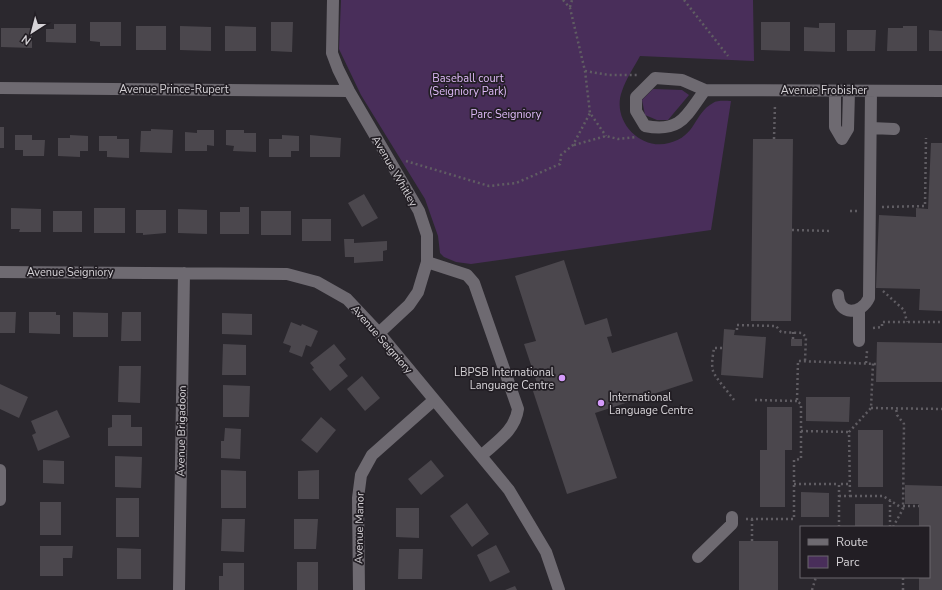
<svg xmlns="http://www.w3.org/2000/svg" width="942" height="590" viewBox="0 0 942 590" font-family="'Nunito Sans',sans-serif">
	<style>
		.green { fill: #492e5a }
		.building { fill: #4b474d }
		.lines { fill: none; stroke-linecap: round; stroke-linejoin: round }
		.path { stroke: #605d63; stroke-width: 2.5; stroke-dasharray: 2 3; stroke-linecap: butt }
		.minor { stroke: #6e6a71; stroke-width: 12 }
		.poi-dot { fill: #d59bfb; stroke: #221e24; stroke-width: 1.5 }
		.labels { text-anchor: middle; stroke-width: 3.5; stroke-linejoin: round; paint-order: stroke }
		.park-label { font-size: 11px; fill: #ddb9f6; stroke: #221e24 }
		.street-label { font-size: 11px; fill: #d6d3d7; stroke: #221e24 }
		.poi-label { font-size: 11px; fill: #d6d3d7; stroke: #221e24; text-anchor: end }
	</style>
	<rect width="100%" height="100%" fill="#2b282e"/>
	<path class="green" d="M341,0H753L754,61L640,56C634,67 626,79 622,91C611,120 640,151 669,143C697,136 693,114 713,103C717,100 726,101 731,101L711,230L471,264L456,262L444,257L440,253L438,236L425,199L361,95L339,49Z
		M653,89L682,90L689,95L668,120H657L645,115L642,100Z"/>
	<path class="building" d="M90,22H121V46H100V42L90,41Z
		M271,22H293L292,52L271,51Z
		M761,22H790V51L761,50Z
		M819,23H835V52L804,51V27L819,28Z
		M54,24H76V43L46,42V29H54Z
		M136,26H166V50H136Z
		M180,26L211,27V51L180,50Z
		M225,26L256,27V51H225Z
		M903,26H917V51H887L888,28H903Z
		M1,28H32V48L1,47Z
		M847,30H876L875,51H847Z
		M929,30L942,31V51H929Z
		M0,127H4V148H0Z
		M151,129L173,130L172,153L140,152L141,131H151Z
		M197,130H214V146L207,145V151H185V132L197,133Z
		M226,130H244V133H256V152L233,151L234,146L226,145Z
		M15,135H32V140H45L44,156H23V150H15Z
		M70,135L88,136V151H80V157L58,156V138H70Z
		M282,135L299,136V151H291V157H269V139H282Z
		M310,135L341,138L340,157H310Z
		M99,136H117V139H129V158L107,157V151H99Z
		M753,139H793L791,321H751Z
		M931,143H942V311L919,310L920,289L876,288L879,215L916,217V208L928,209Z
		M364,194L378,218L362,227L348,203Z
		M240,207H249V234H220V212H240Z
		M11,208L41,209V232H19L20,229H11Z
		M94,208H125V233H94Z
		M178,209L207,210V234L178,233Z
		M136,210H166V233L143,235V233H136Z
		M53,211H82V232H53Z
		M261,211H291V235H261Z
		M302,219H331V241H302Z
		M344,239H354V243L387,241V250L383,251V261L354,263V257H345Z
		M564,260L585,325L607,318L612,336L607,337L612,353L677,332L693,381L595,413L617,478L567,494L533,391L539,389L524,344L536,341L515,276Z
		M0,312H16L15,333H0Z
		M29,312H56V315H60V334L29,333Z
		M73,312L108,313V337H73Z
		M122,312H141V341H121Z
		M222,313L252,314V335L222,334Z
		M291,322L301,326L302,324L318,331L311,347L306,345L302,357L289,352L291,346L283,343Z
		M724,329L735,330L734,335L766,337L763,378L721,375Z
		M791,339H802V346H791Z
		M877,342L942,343V382H876Z
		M223,344L246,345V375H222Z
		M334,344L346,359L339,365L348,376L330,391L312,369L314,368L310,363Z
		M119,366H141L140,403L118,402Z
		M362,376L380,398L365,411L347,389Z
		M0,384L28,397L19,418L0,409Z
		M223,385L250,386L249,417H223Z
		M806,397H850L849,422L806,421Z
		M767,407H792V450H785V507H760V450H767Z
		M57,410L70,437L38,451L32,435L36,433L31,421Z
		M112,415H131V427H142V446H108V428L112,427Z
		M321,417L336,430L317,453L301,440Z
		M225,428L241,429L240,459L221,458V441H224Z
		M858,430H883V487H858Z
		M115,456L142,457L141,488L115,487Z
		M43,460L64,461V484L43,483Z
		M431,460L444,476L421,495L408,479Z
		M221,470L246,471V508H221Z
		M319,470V499H298V471Z
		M905,485L942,486V590H919V577H929V527H919V504H905Z
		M801,492L829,493V517H801Z
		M116,498H139V537H116Z
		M40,502H61V535H40Z
		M467,503L489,534L472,547L450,516Z
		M855,504H883V527H855Z
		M396,508H419V538L396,537Z
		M222,519H245L244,552L221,551Z
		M294,519H318L316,549H294Z
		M739,541H778V590H739Z
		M496,545L510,572L490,582L477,555Z
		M40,546H73L72,558H63V576H40Z
		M117,548L141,549V579H117Z
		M399,549H423L422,579H398Z
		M297,562H318V590H297Z
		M223,563H244V590H219V576H223Z
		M515,586L517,590H505Z"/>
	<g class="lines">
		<path class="path" d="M563,0L570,8L585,71L590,113L606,136
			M684,0L728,56
			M570,7L572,0
			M585,71L609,75H639
			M774,139L775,104
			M574,145L606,136L618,139L637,137
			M406,161L489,186L516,183L560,164L561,155L573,145L590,113
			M882,207L925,206L926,138
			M850,211H857
			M792,230L832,231
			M883,291L904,310L907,322
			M873,328L882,327V322H942
			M737,330V325L776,326L781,332L802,333L806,337L805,361
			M793,332V339
			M722,348H714C713,355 711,364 713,371C714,376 730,394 734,400
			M866,363L867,351
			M755,400L797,401
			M871,408L942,409
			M801,431L849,432
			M794,484H839
			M839,496H850L849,432L871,408L873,363
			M850,496H883L902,508
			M903,506H919
			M746,519H794V460L801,459V404L797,401L798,361L877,364
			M752,519V541
			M839,527V484H850
			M890,527V501
			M893,527L903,509L904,424L897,415L896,408
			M812,590L816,577
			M903,590V577"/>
		<path class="minor" d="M333,0L332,53L338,69L349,91L419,211L427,235V262L418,292L409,305L379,333
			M0,88L349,91
			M705,90C686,116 681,133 645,126L636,111V97L655,78L682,80L705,90L942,91
			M835,91V127L842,139L848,129L849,91
			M871,128L894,129
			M427,262L467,275L474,283L518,409C515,431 496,442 481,456
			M0,272L287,274L317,282L347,299L379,333L509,490L546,552L559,590
			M838,295C839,316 861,315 869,298L871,91
			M859,341V310
			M0,470V500
			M698,557L732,524V517
			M179,590L184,273
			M359,590L358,498L361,475L372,455L434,400"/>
	</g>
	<g class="poi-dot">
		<circle cx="562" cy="378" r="4"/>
		<circle cx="601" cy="403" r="4"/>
	</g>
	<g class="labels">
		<g class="park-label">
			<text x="468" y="82">Baseball court<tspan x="468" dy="13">(Seigniory Park)</tspan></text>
			<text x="506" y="118">Parc Seigniory</text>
		</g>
		<g class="street-label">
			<text x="174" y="93">Avenue Prince-Rupert</text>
			<text x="824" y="94">Avenue Frobisher</text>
			<text transform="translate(395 171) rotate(60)" y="4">Avenue Whitley</text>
			<text x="70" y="276">Avenue Seigniory</text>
			<text transform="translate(382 339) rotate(49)" y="4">Avenue Seigniory</text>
			<text transform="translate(181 431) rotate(-89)" y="4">Avenue Brigadoon</text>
			<text transform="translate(359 528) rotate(-89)" y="4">Avenue Manor</text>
		</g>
		<g class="poi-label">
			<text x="554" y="376">LBPSB International<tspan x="554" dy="13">Language Centre</tspan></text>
			<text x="609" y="401" text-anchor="start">International<tspan x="609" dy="13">Language Centre</tspan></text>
		</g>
	</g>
	<rect x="800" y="526" width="130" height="52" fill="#221e24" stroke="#6a666c"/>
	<rect x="808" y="539" width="20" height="6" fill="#6e6a71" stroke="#6a666c"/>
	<text x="836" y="546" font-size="12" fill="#d6d3d7">Route</text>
	<rect x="808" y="556" width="20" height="12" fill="#492e5a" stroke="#6a666c"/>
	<text x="836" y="566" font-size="12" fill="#d6d3d7">Parc</text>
	<g transform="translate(32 32) rotate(216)" stroke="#221e24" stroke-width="3" paint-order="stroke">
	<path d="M0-3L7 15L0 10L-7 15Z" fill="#d6d3d7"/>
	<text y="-6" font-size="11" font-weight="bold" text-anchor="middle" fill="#d6d3d7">N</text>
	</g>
</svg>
